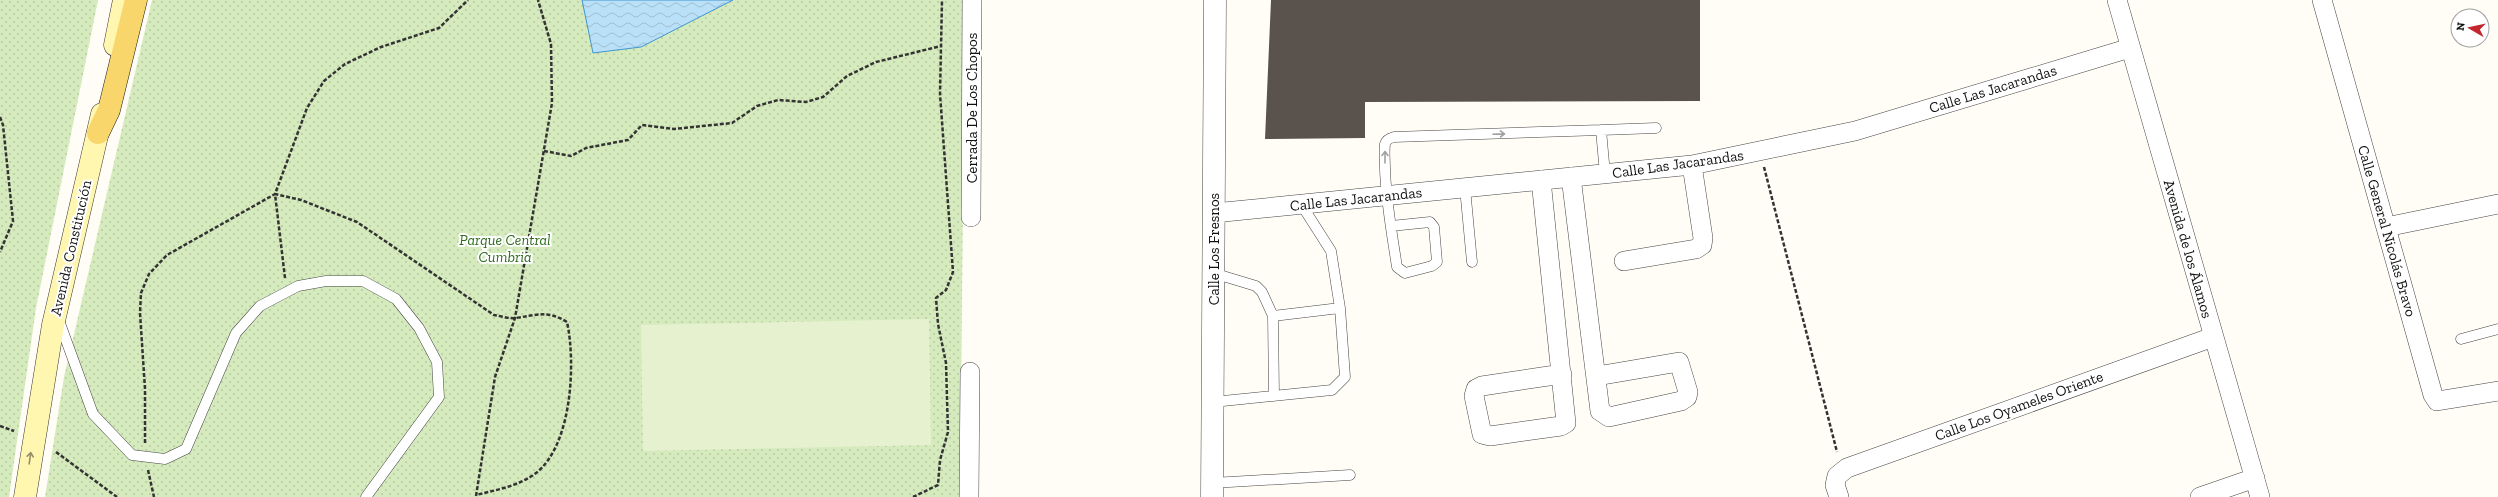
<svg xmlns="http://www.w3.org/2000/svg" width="2498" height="497" viewBox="0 0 2498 497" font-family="'Zilla Slab',serif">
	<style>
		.grass { fill: url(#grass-dots) }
		.pitch { fill: #e6f2cf }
		.water { fill: url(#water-waves); stroke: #3f96cf }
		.building { fill: #5a524d }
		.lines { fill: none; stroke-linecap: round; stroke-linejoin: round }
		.service-casing { stroke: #444; stroke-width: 11 }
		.minor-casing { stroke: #444; stroke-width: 20 }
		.tertiary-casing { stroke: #444; stroke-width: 23 }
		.secondary-casing { stroke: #333; stroke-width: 23 }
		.primary-casing { stroke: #222; stroke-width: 23 }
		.path { stroke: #333; stroke-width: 2.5; stroke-dasharray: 4 2; stroke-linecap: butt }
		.service { stroke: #fff; stroke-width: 10 }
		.minor { stroke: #fff; stroke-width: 19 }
		.tertiary { stroke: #fff; stroke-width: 22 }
		.secondary { stroke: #fff6b0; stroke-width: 22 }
		.primary { stroke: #f9d66b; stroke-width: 22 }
		.oneway { stroke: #a0a0a0 }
		.oneway2 { stroke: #948f68 }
		.labels { text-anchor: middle; stroke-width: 4; stroke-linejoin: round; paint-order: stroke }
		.street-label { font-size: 15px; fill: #111; stroke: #fff }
		.park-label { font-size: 15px; font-style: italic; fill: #2f6b1f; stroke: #fff }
	</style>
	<defs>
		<pattern id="grass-dots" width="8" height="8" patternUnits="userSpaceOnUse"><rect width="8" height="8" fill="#d5ebbd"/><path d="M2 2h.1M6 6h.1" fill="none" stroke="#b6c8a1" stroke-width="1.8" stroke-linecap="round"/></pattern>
		<pattern id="water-waves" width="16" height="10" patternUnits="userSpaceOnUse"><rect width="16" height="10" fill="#b9e0f7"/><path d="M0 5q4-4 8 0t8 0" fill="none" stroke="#9ebfd3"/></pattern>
	</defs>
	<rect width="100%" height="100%" fill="#fffdf5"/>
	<path class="grass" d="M0,0H98L36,308L9,497H0Z
		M152,0H965L960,497H45L64,377Z"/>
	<path class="pitch" d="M929,319L931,445L643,451L641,325Z"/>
	<path class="water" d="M582,0H733L641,47L593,53Z"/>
	<path class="building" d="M1271,0H1700V101L1365,102V138L1265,139Z"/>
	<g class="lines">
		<defs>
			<path id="service" d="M1601,130L1656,128
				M1465,188L1472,262
				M1301,204L1331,251L1340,308
				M1391,226L1430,222L1434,227L1437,262L1432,266L1405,273L1397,267C1392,234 1386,202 1385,169C1385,161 1384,152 1385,144C1386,140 1390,138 1394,137L1601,130L1605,174
				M1213,273L1256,286L1262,292L1273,316
				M58,318L93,414L132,455L165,459L186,449L236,333L260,306L298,286L326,281H363L396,299L419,328L437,362L439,397L366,497
				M2461,339L2498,329
				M1213,402L1332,390L1345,377L1340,308L1273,316L1274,396
				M1212,483L1350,475"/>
			<path id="minor" d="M2117,0L2260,497
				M2322,0L2433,395L2437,401L2498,391
				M1571,177L1600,411L1609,417L1681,401L1687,397L1688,392L1679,362L1597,376
				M1541,180L1566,423L1561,426L1490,436L1482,434L1474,396L1476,389L1482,386L1562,374
				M1214,213L1692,165L1855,131L2130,48
				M971,217L972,0
				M2386,227L2498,204
				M1624,261L1696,249L1702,245L1703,238L1692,165
				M969,497L970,372
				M1839,497L1835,485L1837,476L1847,468L2213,337
				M2200,497L2255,478"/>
			<path id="tertiary" d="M1212,497L1215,0"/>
			<path id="secondary" d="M115,45L124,0
				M25,497L53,325L102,114"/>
			<path id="primary" d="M98,133L109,110L136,0"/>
		</defs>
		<use href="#service" class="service-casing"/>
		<use href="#minor" class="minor-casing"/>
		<use href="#tertiary" class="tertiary-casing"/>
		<use href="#secondary" class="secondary-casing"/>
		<use href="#primary" class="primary-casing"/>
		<path class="path" d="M0,117L3,125L13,221L0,252
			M544,151L571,156L586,148L628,140L642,125L674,129L732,123L757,106L778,100L806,102L823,97L847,76L876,62L941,46
			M1764,167L1837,452
			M285,278L275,194L301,200L357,222L494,315C501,316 509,319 516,318C536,315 548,310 567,322C576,363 572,445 536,473C519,486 496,490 476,495
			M0,426L14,431
			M145,443V389L140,313L141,293L149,274L167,255L275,194L307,108L324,81L345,64L381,47L439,28L468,0
			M56,452L117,497
			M148,470L154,497
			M476,496L495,377L515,318L552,103L551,44L538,0
			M913,497L938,485L940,460L948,432L946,363L938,324L936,298L946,290L953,272L940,94L942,0"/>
		<use href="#service" class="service"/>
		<use href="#minor" class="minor"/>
		<use href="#tertiary" class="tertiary"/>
		<use href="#secondary" class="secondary"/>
		<use href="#primary" class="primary"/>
	</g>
	<defs><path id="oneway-shaft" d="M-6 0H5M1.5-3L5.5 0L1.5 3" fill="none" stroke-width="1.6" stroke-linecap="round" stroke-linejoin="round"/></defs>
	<g class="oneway">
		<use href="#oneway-shaft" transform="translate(1499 134) rotate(-2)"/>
		<use href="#oneway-shaft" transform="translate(1385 157) rotate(-90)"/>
	</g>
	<use class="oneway2" href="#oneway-shaft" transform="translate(30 458) rotate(-82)"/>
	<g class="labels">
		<g class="street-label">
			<text transform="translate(1993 89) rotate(-17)" y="5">Calle Las Jacarandas</text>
			<text transform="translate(972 108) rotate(-90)" y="5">Cerrada De Los Chopos</text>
			<text transform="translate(1678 164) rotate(-8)" y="5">Calle Las Jacarandas</text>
			<text transform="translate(1356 199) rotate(-6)" y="5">Calle Las Jacarandas</text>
			<text transform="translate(2387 231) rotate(74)" y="5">Calle General Nicolás Bravo</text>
			<text transform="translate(71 248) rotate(-77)" y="5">Avenida Constitución</text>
			<text transform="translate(1214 249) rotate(-90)" y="5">Calle Los Fresnos</text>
			<text transform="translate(2188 249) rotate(74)" y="5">Avenida de los Álamos</text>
			<text transform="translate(2019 406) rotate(-20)" y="5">Calle Los Oyameles Oriente</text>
		</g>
		<g class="park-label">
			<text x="505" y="245">Parque Central<tspan x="505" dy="17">Cumbria</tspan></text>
		</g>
	</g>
	<g transform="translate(2470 28) rotate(279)"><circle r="19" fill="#ffffff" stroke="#a0a0a0"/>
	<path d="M0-3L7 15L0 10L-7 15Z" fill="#c4262e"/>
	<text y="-6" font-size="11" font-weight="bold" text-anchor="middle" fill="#111111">N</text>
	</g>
</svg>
